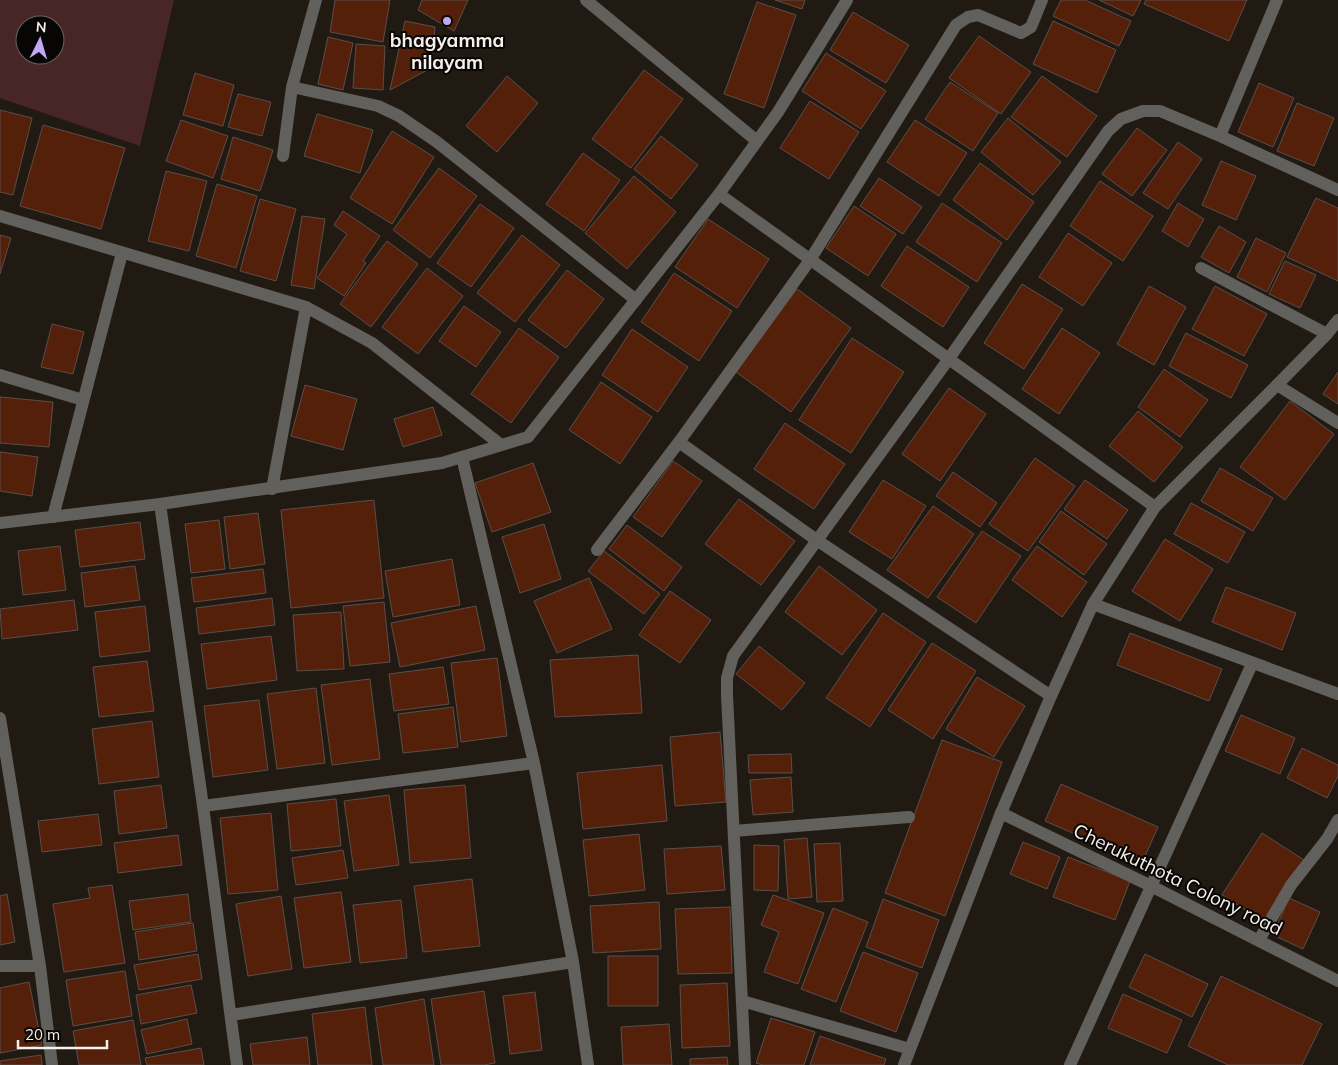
<svg xmlns="http://www.w3.org/2000/svg" width="1338" height="1065" viewBox="0 0 1338 1065" font-family="Mulish,sans-serif">
	<style>
		.green { fill: #482628; fill-rule: evenodd }
		.building { fill: #54200a; stroke: #5a4e4a }
		.lines { fill: none; stroke-linecap: round; stroke-linejoin: round }
		.minor { stroke: #62605c; stroke-width: 12 }
		.tertiary { stroke: #62605c; stroke-width: 12 }
		.poi-dot { fill: #c2a8f3; stroke: #080604; stroke-width: 2 }
		.labels { text-anchor: middle; stroke-width: 4; stroke-linejoin: round; paint-order: stroke }
		.poi-label { font-size: 19px; font-weight: bold; fill: #f5f0eb; stroke: #080604 }
		.street-label { font-size: 19px; fill: #f5f0eb; stroke: #080604 }
	</style>
	<rect width="100%" height="100%" fill="#211a13"/>
	<path class="green" d="M0,0H174L140,146L0,98ZM25,25H55V55H25Z"/>
	<path class="building" d="M335,0H390L383,42L330,32Z
		M422,0H468L454,31L418,10Z
		M775,0H805L802,9Z
		M1061,0H1085L1131,21L1119,46L1053,16Z
		M1099,0H1141L1133,16Z
		M1146,0H1247L1229,41L1144,4Z
		M757,2L796,15L764,108L724,94Z
		M853,12L909,45L886,83L830,50Z
		M405,21L435,27L431,68L390,90Z
		M1053,21L1116,50L1097,93L1033,64Z
		M979,36L1031,72L1001,114L949,78Z
		M328,37L353,43L343,90L318,84Z
		M356,44L385,46L383,90L353,88Z
		M826,53L886,91L861,129L802,91Z
		M644,70L683,99L631,168L592,139Z
		M195,73L234,85L223,126L183,115Z
		M507,76L538,103L497,152L466,126Z
		M1042,76L1097,116L1067,157L1011,117Z
		M950,82L998,113L973,151L925,119Z
		M1259,83L1294,98L1273,147L1238,132Z
		M238,94L271,102L262,136L228,127Z
		M810,101L859,132L829,179L780,148Z
		M1297,103L1334,118L1314,166L1277,151Z
		M0,110L32,118L13,195L0,192Z
		M317,114L373,130L360,173L304,156Z
		M1008,118L1061,162L1033,195L981,152Z
		M181,120L228,136L213,178L166,161Z
		M915,120L967,153L939,196L887,162Z
		M43,125L125,148L101,229L20,206Z
		M1137,128L1167,150L1132,196L1102,174Z
		M392,131L434,157L392,224L350,198Z
		M661,136L698,165L671,199L634,169Z
		M233,137L273,150L260,191L221,179Z
		M1178,142L1202,159L1168,209L1143,193Z
		M583,153L620,180L584,231L546,204Z
		M1221,161L1256,176L1236,220L1202,205Z
		M980,163L1034,202L1007,240L953,200Z
		M439,168L477,196L430,258L393,230Z
		M166,171L207,181L189,251L148,241Z
		M634,176L676,212L627,269L585,233Z
		M879,178L922,207L903,234L860,206Z
		M1100,181L1153,216L1123,261L1070,226Z
		M217,184L257,196L236,268L196,256Z
		M1316,198L1338,208V281L1287,257Z
		M260,199L296,209L276,281L240,271Z
		M942,203L1002,243L977,282L916,242Z
		M1178,203L1204,219L1188,247L1162,231Z
		M480,204L514,228L471,287L437,263Z
		M854,206L896,234L868,276L826,248Z
		M343,211L380,236L363,261L366,263L344,296L317,278L347,234L334,225Z
		M302,216L325,219L314,289L291,285Z
		M708,219L769,259L737,308L675,267Z
		M1219,226L1246,242L1229,273L1201,257Z
		M1068,233L1112,263L1083,306L1039,277Z
		M0,235L11,238L0,274Z
		M522,235L560,265L515,322L477,293Z
		M1256,238L1286,253L1267,292L1237,277Z
		M387,241L418,264L371,327L340,304Z
		M907,246L969,287L943,327L881,286Z
		M1285,261L1316,275L1300,308L1269,294Z
		M427,268L463,296L418,354L382,327Z
		M567,270L604,299L566,348L528,320Z
		M674,273L732,311L699,361L641,322Z
		M1022,284L1063,309L1024,369L984,343Z
		M1149,286L1186,307L1154,365L1117,344Z
		M1215,286L1267,314L1244,356L1192,329Z
		M797,289L851,328L791,412L736,372Z
		M464,306L501,332L476,367L439,341Z
		M52,324L84,332L73,374L41,367Z
		M519,328L559,357L511,423L471,394Z
		M1062,328L1100,353L1059,414L1022,389Z
		M632,329L688,367L658,412L602,375Z
		M1186,333L1248,365L1231,398L1169,366Z
		M852,338L904,372L851,453L799,420Z
		M1164,369L1208,400L1180,437L1138,407Z
		M1338,372V404L1323,394Z
		M601,382L652,417L620,464L569,430Z
		M305,385L357,399L343,450L291,436Z
		M949,388L986,414L940,481L902,454Z
		M0,397L53,402L49,447L0,443Z
		M1290,401L1334,434L1285,500L1240,467Z
		M433,407L442,435L403,447L394,419Z
		M1138,411L1183,447L1154,482L1109,446Z
		M785,423L845,464L814,509L754,469Z
		M0,452L38,457L32,496L0,491Z
		M1035,458L1075,486L1028,551L989,524Z
		M673,461L702,481L662,537L633,517Z
		M533,463L551,512L492,532L475,483Z
		M1220,468L1273,498L1253,531L1201,501Z
		M953,472L997,503L980,527L936,496Z
		M883,480L926,506L892,559L849,532Z
		M1085,480L1128,510L1107,539L1064,509Z
		M739,499L795,541L761,585L705,544Z
		M374,500L384,598L291,608L281,510Z
		M1191,503L1245,532L1228,563L1174,534Z
		M933,506L974,534L928,598L887,570Z
		M1061,511L1107,544L1084,575L1039,542Z
		M258,513L265,564L230,569L224,517Z
		M219,520L225,569L191,573L185,524Z
		M140,522L145,559L80,567L75,530Z
		M544,524L561,579L520,593L502,537Z
		M627,525L682,567L664,591L609,549Z
		M982,531L1021,556L976,623L937,597Z
		M1165,539L1213,569L1180,621L1132,591Z
		M60,546L66,590L23,595L18,551Z
		M1037,546L1087,582L1062,617L1012,580Z
		M604,551L660,594L644,614L588,571Z
		M452,559L460,605L393,617L385,571Z
		M135,566L140,600L85,607L81,573Z
		M819,566L877,610L842,655L785,612Z
		M263,569L266,593L194,602L191,578Z
		M589,578L612,629L557,653L534,601Z
		M1226,587L1296,613L1282,650L1212,622Z
		M670,591L711,620L680,663L639,635Z
		M272,598L275,625L199,634L196,608Z
		M74,600L78,630L2,639L0,609Z
		M384,602L390,662L350,666L343,606Z
		M145,606L150,651L100,657L95,612Z
		M476,606L485,650L400,667L391,623Z
		M341,612L344,669L297,671L293,615Z
		M883,613L926,642L870,727L826,698Z
		M1130,633L1222,669L1209,701L1117,665Z
		M271,636L277,680L207,689L201,644Z
		M932,643L976,671L933,739L888,710Z
		M759,646L805,683L782,710L736,674Z
		M638,655L642,713L555,717L550,660Z
		M497,658L507,736L461,742L451,663Z
		M147,661L154,711L99,717L93,667Z
		M443,667L449,704L394,711L389,674Z
		M977,677L1025,706L994,757L946,729Z
		M370,679L380,759L332,765L321,685Z
		M316,688L325,763L277,769L267,694Z
		M259,700L268,770L213,777L204,706Z
		M453,707L458,747L403,753L398,714Z
		M1241,715L1295,738L1280,774L1225,751Z
		M152,721L159,777L99,784L92,729Z
		M720,732L726,802L675,806L670,737Z
		M942,740L1002,762L945,916L885,893Z
		M1302,748L1338,765V776L1327,798L1287,778Z
		M791,754L792,773H749L748,755Z
		M662,765L667,821L583,829L577,773Z
		M791,777L793,812L753,815L750,780Z
		M1061,784L1158,827L1142,863L1045,821Z
		M161,785L167,828L119,834L114,791Z
		M465,785L471,858L410,863L404,790Z
		M389,795L399,865L354,871L344,801Z
		M336,799L341,846L291,851L287,804Z
		M271,813L278,890L228,894L220,818Z
		M98,814L102,845L42,852L38,821Z
		M1262,833L1304,860L1264,922L1222,895Z
		M639,834L645,890L589,896L583,840Z
		M178,835L182,865L118,873L114,843Z
		M807,838L812,897L788,899L784,840Z
		M1023,842L1060,857L1047,889L1010,874Z
		M840,843L843,901L817,902L814,844Z
		M754,845L779,846L778,891L754,890Z
		M721,846L725,890L667,894L664,849Z
		M343,850L348,878L296,885L292,858Z
		M1068,857L1130,881L1115,920L1053,897Z
		M472,879L480,946L423,952L414,886Z
		M112,885L125,963L64,972L53,904L90,898L88,888Z
		M341,892L351,962L304,968L294,898Z
		M7,894L15,942L0,945V896Z
		M188,894L191,922L133,930L129,901Z
		M773,895L824,913L798,984L764,972L779,932L761,925Z
		M281,896L292,969L248,976L236,904Z
		M1289,898L1320,912L1303,949L1273,935Z
		M883,899L939,920L922,968L866,947Z
		M401,900L407,958L360,963L353,905Z
		M659,902L661,949L593,953L590,906Z
		M730,907L732,973L678,974L675,909Z
		M833,908L868,922L836,1002L801,989Z
		M193,923L197,951L139,960L135,932Z
		M863,952L918,973L896,1032L840,1011Z
		M198,954L202,979L139,990L134,965Z
		M1145,954L1208,984L1192,1017L1129,987Z
		M608,956H658V1006H608Z
		M125,971L132,1016L73,1026L66,980Z
		M1221,976L1322,1024L1302,1065H1228L1188,1046Z
		M29,982L42,1045L0,1053V988Z
		M727,983L730,1046L682,1048L680,985Z
		M191,985L197,1013L141,1024L136,995Z
		M484,991L495,1063L484,1065H441L431,999Z
		M535,992L542,1050L510,1054L503,996Z
		M1123,994L1182,1020L1167,1053L1108,1028Z
		M424,999L434,1065H383L375,1008Z
		M365,1007L372,1065H318L312,1014Z
		M771,1018L815,1032L804,1065H763L756,1063Z
		M187,1019L192,1044L147,1054L141,1030Z
		M133,1020L141,1065H79L73,1031Z
		M669,1024L672,1065H623L621,1027Z
		M820,1036L886,1059L884,1065H810Z
		M307,1037L310,1065H253L250,1044Z
		M201,1048L204,1065H147L145,1058Z
		M41,1055L42,1065H0V1061Z
		M727,1057L728,1065H690V1059Z"/>
	<g class="lines">
		<path class="minor" d="M586,0L757,141
			M292,87L378,106L399,116L437,142L636,300
			M1220,136L1277,0
			M283,156L292,87L316,0
			M719,194L778,112L847,0
			M0,216L306,307L372,343L501,445
			M1201,268L1327,334
			M0,375L83,400
			M1277,385L1338,423
			M679,442L818,541L1051,696
			M462,457L534,763L573,962L588,1065
			M272,489L306,307
			M160,504L203,806L237,1065
			M53,517L122,253
			M597,550L679,442L810,260L956,25L968,17L978,15L1021,33L1031,27L1042,0
			M1093,604L1338,694
			M0,718L40,966L52,1065
			M203,806L534,763
			M1001,813L1151,886L1338,981
			M734,831L909,817
			M1259,940L1291,885L1327,839L1338,820
			M0,966H40
			M742,1001L910,1049
			M231,1015L573,962
			M745,1065L727,695V678L733,656L948,360L1108,131L1121,119L1143,111H1160L1220,136L1338,190
			M1070,1065L1252,664"/>
		<path class="tertiary" d="M0,523L160,504L442,463L528,437L719,194L1155,507
			M904,1065L1001,813L1051,696L1093,604L1155,507L1277,385L1327,334L1338,320"/>
	</g>
	<circle class="poi-dot" cx="447" cy="21" r="5"/>
	<g class="labels">
		<g class="poi-label">
			<text x="447" y="47">bhagyamma<tspan x="447" dy="22">nilayam</tspan></text>
		</g>
		<g class="street-label">
			<text transform="translate(1178 879) rotate(26)" y="7">Cherukuthota Colony road</text>
		</g>
	</g>
	<g transform="translate(40 40) rotate(5)"><circle r="24" fill="#080604" stroke="#676460"/>
	<path d="M0-4L9 19L0 12L-9 19Z" fill="#c2a8f3"/>
	<text y="-8" font-size="14" font-weight="bold" text-anchor="middle" fill="#f5f0eb">N</text>
	</g>
	<path d="M18 1040v8h89v-8" fill="none" stroke="#f5f0eb" stroke-width="2.5"/>
	<text x="25" y="1040" font-size="15" fill="#f5f0eb" stroke="#080604" stroke-width="4" paint-order="stroke">20 m</text>
</svg>
